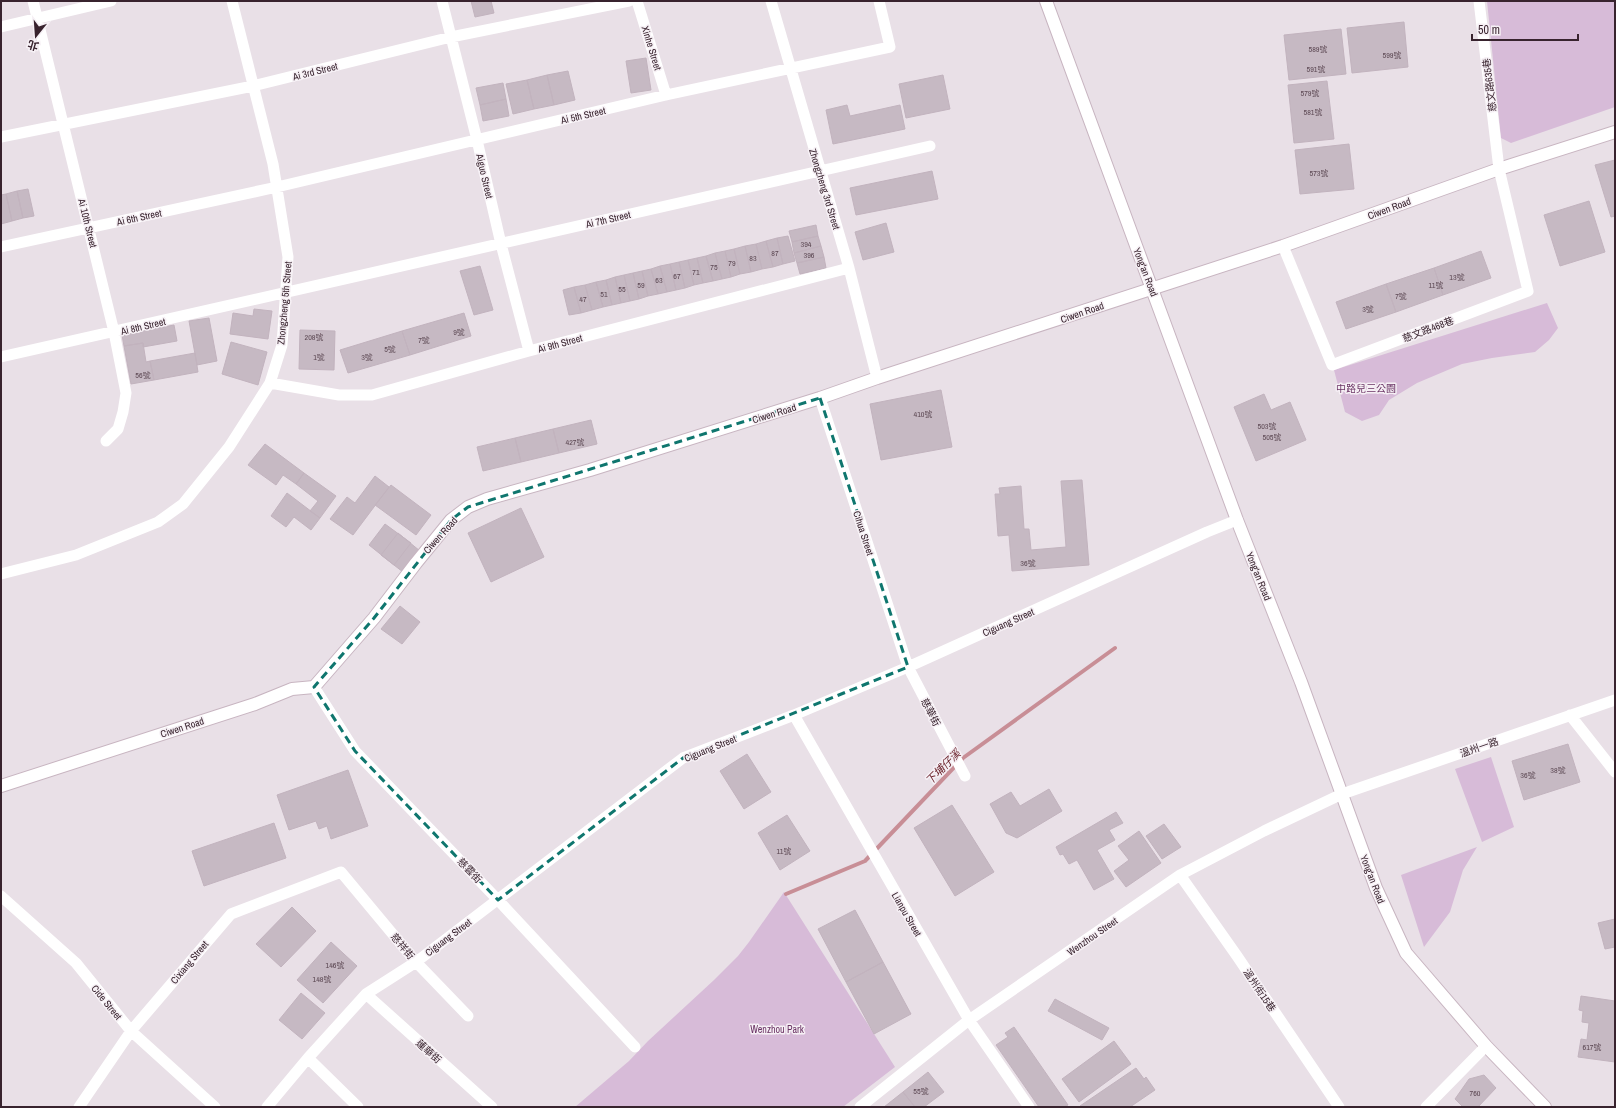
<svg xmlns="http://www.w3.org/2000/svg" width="1616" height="1108" viewBox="0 0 1616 1108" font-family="'Archivo Narrow','Noto Sans TC',sans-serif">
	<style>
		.green { fill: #d7bbd8 }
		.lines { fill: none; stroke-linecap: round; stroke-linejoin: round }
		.stream { stroke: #c88e96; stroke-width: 4 }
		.building { fill: #c6b9c3; stroke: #c2b3be }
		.secondary-casing { stroke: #c8b5c1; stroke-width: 14 }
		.street { stroke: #fff; stroke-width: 11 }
		.secondary { stroke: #fff; stroke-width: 12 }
		.marked { fill: none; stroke: #0f766e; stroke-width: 3; stroke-dasharray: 8 5; stroke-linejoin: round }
		.labels { text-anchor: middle; stroke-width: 3; stroke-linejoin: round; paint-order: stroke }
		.number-label { font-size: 8px; fill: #5c4853 }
		.street-label { font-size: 10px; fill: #38232e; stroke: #f6f0f5 }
		.park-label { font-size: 10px; fill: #6a3264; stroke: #f6f0f5 }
		.water-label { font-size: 11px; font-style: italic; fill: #6c242d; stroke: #f6f0f5 }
	</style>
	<rect width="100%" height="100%" fill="#e9e0e7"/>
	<path class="green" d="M1487,1H1615V107L1511,143L1501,138Z
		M1547,303L1558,328L1549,340L1535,352L1492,358L1462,364L1417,383L1389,400L1379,415L1362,421L1345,412L1334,370Z
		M1491,757L1514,827L1482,842L1455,769Z
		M1477,847L1463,870L1450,912L1424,947L1401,875Z
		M784,892L895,1067L843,1107H575L629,1061L648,1041L714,980L738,956L749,942Z"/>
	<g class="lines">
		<path class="stream" d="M786,894L865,861L963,758L1115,648"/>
	</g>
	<path class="building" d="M471,1H491L494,13L475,17Z
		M1404,22L1408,67L1352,73L1347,28Z
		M1341,29L1346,74L1289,80L1284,35Z
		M646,58L651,90L631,93L626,61Z
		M568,71L575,100L554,105L547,75Z
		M547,75L554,105L534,109L527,80Z
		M943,75L950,109L906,118L899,84Z
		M527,80L534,109L513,114L506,84Z
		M1327,81L1334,139L1294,143L1288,85Z
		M503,83L506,99L480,105L476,88Z
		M506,99L509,116L483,121L480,105Z
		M847,105L850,116L900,105L905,129L833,144L826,110Z
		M1349,144L1354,189L1300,194L1295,150Z
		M1615,160V216L1611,217L1595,165Z
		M932,171L938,199L856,215L850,188Z
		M28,189L34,216L23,218L17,191Z
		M17,191L23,218L12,221L6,194Z
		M6,194L12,221L1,224V195Z
		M1589,201L1605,252L1560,266L1544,215Z
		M886,223L894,252L863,260L855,232Z
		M816,225L818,236L792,242L789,231Z
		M788,236L795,261L783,264L777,238Z
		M818,236L821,246L794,253L792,242Z
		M777,238L783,264L773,267L766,241Z
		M766,241L773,267L762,269L756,244Z
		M756,244L762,269L751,272L745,246Z
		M745,246L751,272L740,274L734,249Z
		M821,246L824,257L797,263L794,253Z
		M734,249L740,274L731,277L725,251Z
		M725,251L731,277L722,279L715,253Z
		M1481,251L1491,278L1443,295L1434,268Z
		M715,253L722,279L713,281L706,256Z
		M706,256L713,281L703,283L697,258Z
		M824,257L826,268L800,274L797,263Z
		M697,258L703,283L694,285L688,260Z
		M688,260L694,285L685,288L679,262Z
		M679,262L685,288L676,290L670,264Z
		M670,264L676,290L667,292L660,266Z
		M480,266L493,310L474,315L460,271Z
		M660,266L667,292L658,294L651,269Z
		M1434,268L1443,295L1396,312L1386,284Z
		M651,269L658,294L648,296L642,271Z
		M642,271L648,296L639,299L633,273Z
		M633,273L639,299L630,301L624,275Z
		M624,275L630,301L621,303L615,277Z
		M615,277L621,303L612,305L606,280Z
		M606,280L612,305L603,307L596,282Z
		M596,282L603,307L592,310L585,285Z
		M1386,284L1396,312L1346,329L1336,302Z
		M585,285L592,310L581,313L574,287Z
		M574,287L581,313L569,315L563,290Z
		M254,309L272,311L268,339L230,334L233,313L253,316Z
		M464,313L471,336L410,355L402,331Z
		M209,318L217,361L197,365L189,321Z
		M174,325L177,341L143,347V343L124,346L122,335Z
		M300,330L335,331L334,370L299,369Z
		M402,331L410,355L348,373L340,350Z
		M231,342L267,352L258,385L222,374Z
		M143,343L146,362L150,361L154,380L131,384L124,346Z
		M195,353L198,372L154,380L150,361Z
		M941,390L952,447L881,460L870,404Z
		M1264,394L1271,410L1290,402L1306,440L1256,461L1234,407Z
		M591,420L597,444L559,453L553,429Z
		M553,429L559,453L521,462L515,438Z
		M515,438L521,462L483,471L477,447Z
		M265,444L304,473L296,484L283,475L276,485L248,465Z
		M304,473L336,496L320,518L310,511L318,501L296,484Z
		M375,476L389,487L353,535L330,519L347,497L355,503Z
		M1082,480L1089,565L1012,571L1009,535L998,536L995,494H1000L999,488L1021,486L1024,529H1029L1031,550L1066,547L1061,481Z
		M391,485L431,515L416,535L375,505Z
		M287,493L320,518L311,530L294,517L286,527L271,516Z
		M521,508L544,557L491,582L468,533Z
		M385,524L411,543L394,565L369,545Z
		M398,533L420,551L403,572L381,555Z
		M400,606L420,622L402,644L381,629Z
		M1568,744L1580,782L1524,800L1512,761Z
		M747,754L771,792L744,809L720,771Z
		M348,770L368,826L331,839L327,826L319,829L316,821L289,830L277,795Z
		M1049,789L1062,811L1017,838L1006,833L990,804L1011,792L1020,806Z
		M952,805L994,872L955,896L914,828Z
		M1116,812L1123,823L1109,830L1115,840L1097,850L1114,879L1094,890L1077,860L1069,864L1063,854L1060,855L1056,847Z
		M787,815L810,851L780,870L758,833Z
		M274,823L286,858L204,886L192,851Z
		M1164,824L1181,847L1162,859L1146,836Z
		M1139,831L1161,863L1126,887L1114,871L1129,860L1118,846Z
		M292,907L316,931L281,967L256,944Z
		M855,910L883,962L846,982L818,929Z
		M1615,919V947L1605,949L1598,923Z
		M331,942L357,966L323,1003L297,980Z
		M883,962L911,1014L874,1034L846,982Z
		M301,993L325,1013L302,1039L279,1020Z
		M1581,996L1615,1001V1062L1578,1057L1581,1039L1587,1040L1589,1023L1582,1022L1583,1011L1579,1010Z
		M1055,999L1109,1028L1102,1040L1048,1011Z
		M1014,1027L1068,1105L1064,1107H1039L996,1045L1008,1037L1005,1033Z
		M1114,1041L1131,1064L1079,1102L1062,1079Z
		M1136,1068L1144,1079L1146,1077L1155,1090L1130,1107H1081L1080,1106Z
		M928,1072L944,1092L924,1107H915L903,1092Z
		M1484,1075L1496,1088L1478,1107H1463L1455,1099L1469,1079Z
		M903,1092L915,1107H884Z"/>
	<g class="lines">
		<defs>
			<path id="secondary" d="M1046,1L1237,520L1301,682L1376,888L1406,953L1486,1046L1545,1107
				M1,786L255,704L292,689L314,687L374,618L416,563L451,520L468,507L487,499L590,470L820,398L877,378L1283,246L1499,169L1615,132"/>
		</defs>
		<use href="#secondary" class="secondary-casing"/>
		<path class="street" d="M33,1L114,332L126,393L123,412L118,429L106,441
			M442,1L477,140L501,244L529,351
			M637,1L666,95
			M771,1L849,268L877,378
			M1,27L111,1
			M1,137L253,86L451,37L629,1
			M1283,246L1332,365L1528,291L1499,169L1479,1
			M1,247L277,187L666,95L890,47L879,1
			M1,357L930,146
			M270,383L339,395H372L529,351L849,268
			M820,398L908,667L965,776
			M1,574L76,555L158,522L183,504L229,447L270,383L282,345L288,257L273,164L232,1
			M314,687L355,751L498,900L635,1047
			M794,715L969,1020L1029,1107
			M1570,715L1615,772
			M1180,875L1237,956L1339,1107
			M1,896L76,963L131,1031L215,1107
			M366,994L492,1107
			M308,1058L358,1107
			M79,1107L131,1031L231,914L341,872L416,962L468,1016
			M267,1107L308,1058L366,994L416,962L683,758L794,715L908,667L1207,532L1237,520
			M860,1107L969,1020L1180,875L1264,831L1342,794L1615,700
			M1426,1107L1486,1046"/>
		<use href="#secondary" class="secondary"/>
	</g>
	<path class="marked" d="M820,398L908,667L683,758L498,900L355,751L314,687L374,618L451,520L468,507Z"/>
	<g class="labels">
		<g class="number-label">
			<text x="1318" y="52">589號</text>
			<text x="1392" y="58">599號</text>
			<text x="1316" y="72">591號</text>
			<text x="1310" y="96">579號</text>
			<text x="1313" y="115">581號</text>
			<text x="1319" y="176">573號</text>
			<text x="806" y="247">394</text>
			<text x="775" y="256">87</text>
			<text x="809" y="258">396</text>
			<text x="753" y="261">83</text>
			<text x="732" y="266">79</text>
			<text x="714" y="270">75</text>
			<text x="696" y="275">71</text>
			<text x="677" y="279">67</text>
			<text x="1457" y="280">13號</text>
			<text x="659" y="283">63</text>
			<text x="641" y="288">59</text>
			<text x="1436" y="288">11號</text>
			<text x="622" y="292">55</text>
			<text x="604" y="297">51</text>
			<text x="1401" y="299">7號</text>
			<text x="583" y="302">47</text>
			<text x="1368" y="312">3號</text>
			<text x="459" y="335">9號</text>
			<text x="314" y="340">208號</text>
			<text x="424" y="343">7號</text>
			<text x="390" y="352">5號</text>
			<text x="319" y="360">1號</text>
			<text x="367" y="360">3號</text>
			<text x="143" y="378">56號</text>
			<text x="923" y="417">410號</text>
			<text x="1267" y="429">503號</text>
			<text x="1272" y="440">505號</text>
			<text x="575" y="445">427號</text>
			<text x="1028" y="566">36號</text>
			<text x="1558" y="773">38號</text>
			<text x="1528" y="778">36號</text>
			<text x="784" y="854">11號</text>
			<text x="335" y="968">146號</text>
			<text x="322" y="982">148號</text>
			<text x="1592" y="1050">617號</text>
			<text x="921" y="1094">55號</text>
			<text x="1475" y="1096">760</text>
		</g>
		<g class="street-label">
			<text transform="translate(652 48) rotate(73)" y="4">Xinhe Street</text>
			<text transform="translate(315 71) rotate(-14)" y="4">Ai 3rd Street</text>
			<text transform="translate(1489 85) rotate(-97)" y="4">慈文路635巷</text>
			<text transform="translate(583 115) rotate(-13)" y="4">Ai 5th Street</text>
			<text transform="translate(485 176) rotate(77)" y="4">Aiguo Street</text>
			<text transform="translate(825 189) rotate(73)" y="4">Zhongzheng 3rd Street</text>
			<text transform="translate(1389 208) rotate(-20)" y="4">Ciwen Road</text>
			<text transform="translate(139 217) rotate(-12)" y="4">Ai 6th Street</text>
			<text transform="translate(608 219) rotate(-13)" y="4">Ai 7th Street</text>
			<text transform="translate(88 223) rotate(76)" y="4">Ai 10th Street</text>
			<text transform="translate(1146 272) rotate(69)" y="4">Yong'an Road</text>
			<text transform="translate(284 303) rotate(-85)" y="4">Zhongzheng 5th Street</text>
			<text transform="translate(1082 312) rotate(-19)" y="4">Ciwen Road</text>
			<text transform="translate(143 326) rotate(-13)" y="4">Ai 8th Street</text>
			<text transform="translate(1428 329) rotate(-21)" y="4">慈文路468巷</text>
			<text transform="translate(560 343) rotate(-15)" y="4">Ai 9th Street</text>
			<text transform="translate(774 413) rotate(-17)" y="4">Ciwen Road</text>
			<text transform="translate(864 533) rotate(72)" y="4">Cihua Street</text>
			<text transform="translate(440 535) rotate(-48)" y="4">Ciwen Road</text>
			<text transform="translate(1259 576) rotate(68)" y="4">Yong'an Road</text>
			<text transform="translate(1008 622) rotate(-24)" y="4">Ciguang Street</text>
			<text transform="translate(931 712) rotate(63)" y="4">慈華街</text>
			<text transform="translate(182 727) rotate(-18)" y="4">Ciwen Road</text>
			<text transform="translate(1479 747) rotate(-19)" y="4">溫州一路</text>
			<text transform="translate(710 748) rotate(-22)" y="4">Ciguang Street</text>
			<text transform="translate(470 870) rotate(46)" y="4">慈雲街</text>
			<text transform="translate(1373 879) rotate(69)" y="4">Yong'an Road</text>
			<text transform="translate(907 914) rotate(60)" y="4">Lianpu Street</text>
			<text transform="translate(1092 936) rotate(-35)" y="4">Wenzhou Street</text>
			<text transform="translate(448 937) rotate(-37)" y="4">Ciguang Street</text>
			<text transform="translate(403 946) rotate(50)" y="4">慈祥街</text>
			<text transform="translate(189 962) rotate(-50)" y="4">Cixiang Street</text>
			<text transform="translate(1260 990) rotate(56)" y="4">溫州街15巷</text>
			<text transform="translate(107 1002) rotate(51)" y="4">Cide Street</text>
			<text transform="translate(429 1051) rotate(42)" y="4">蓮華街</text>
		</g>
		<g class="park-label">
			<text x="1366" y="392">中路兒三公園</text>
			<text x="777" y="1033">Wenzhou Park</text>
		</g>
		<g class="water-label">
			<text transform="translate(943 767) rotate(-45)" y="4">下埔仔溪</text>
		</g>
	</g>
	<rect width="1616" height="1108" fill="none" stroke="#38232e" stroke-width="4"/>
	<g transform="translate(36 36) rotate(197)" stroke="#f6f0f5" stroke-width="3" paint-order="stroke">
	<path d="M0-3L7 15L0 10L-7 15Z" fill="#38232e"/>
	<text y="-6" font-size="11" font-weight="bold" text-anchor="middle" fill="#38232e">北</text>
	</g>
	<path d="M1472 34v6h106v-6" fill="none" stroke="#38232e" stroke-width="2"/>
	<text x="1478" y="34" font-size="12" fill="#38232e" stroke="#f6f0f5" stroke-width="3" paint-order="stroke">50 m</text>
</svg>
